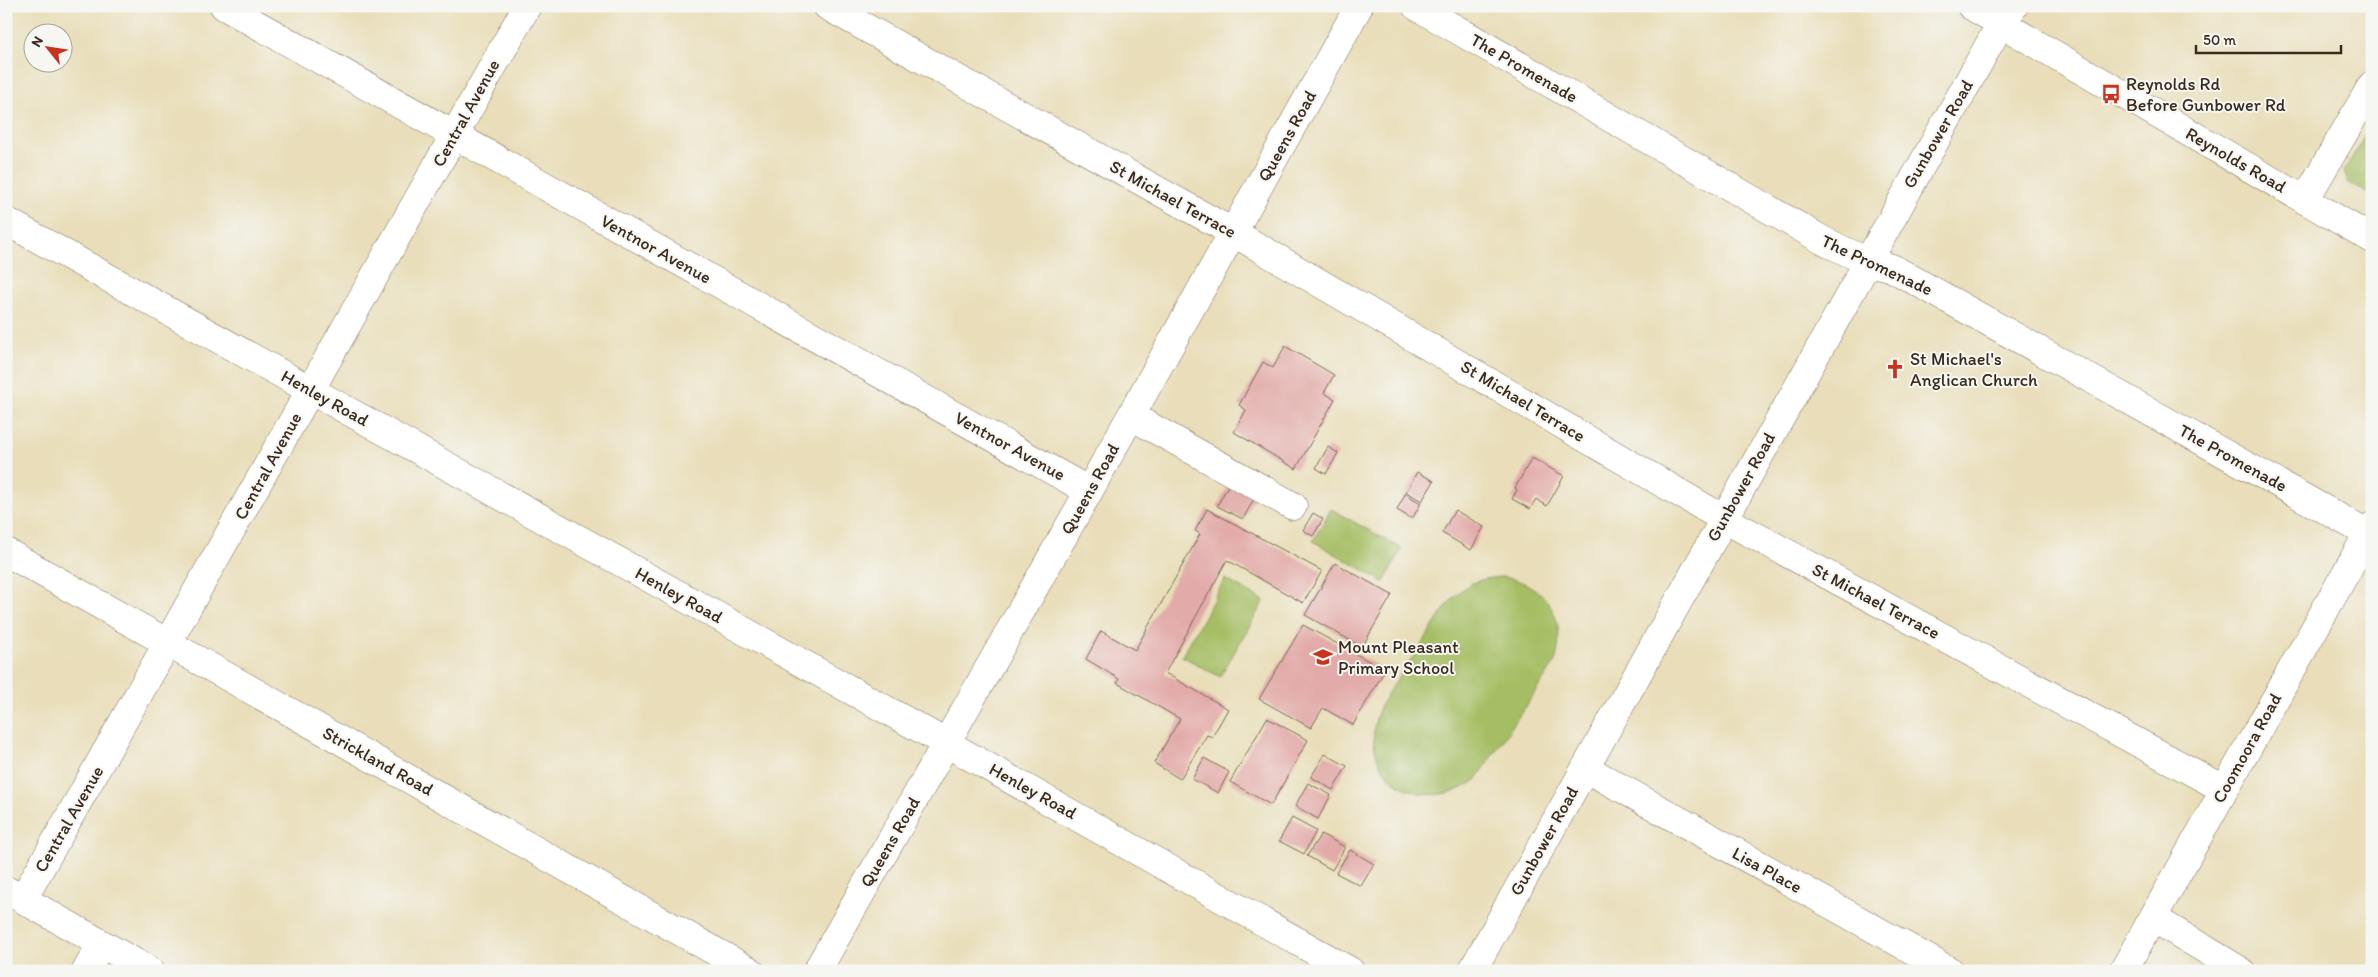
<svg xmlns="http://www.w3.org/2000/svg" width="2378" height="977" viewBox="0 0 2378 977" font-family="Itim,sans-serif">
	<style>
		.green { fill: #a5be64; stroke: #707441 }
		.building { fill: #e2aba9 }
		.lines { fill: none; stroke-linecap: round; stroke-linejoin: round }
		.minor-casing { stroke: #786954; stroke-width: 29 }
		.major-casing { stroke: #786954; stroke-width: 29 }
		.minor { stroke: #fff; stroke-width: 28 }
		.major { stroke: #fff; stroke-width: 28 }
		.labels { text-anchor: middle; stroke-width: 4; stroke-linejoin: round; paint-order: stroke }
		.street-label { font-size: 18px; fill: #3b2a1e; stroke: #f6f6f2 }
		.poi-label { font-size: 18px; fill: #3b2a1e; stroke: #f6f6f2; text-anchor: start }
	</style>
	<rect width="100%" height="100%" fill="#f6f6f2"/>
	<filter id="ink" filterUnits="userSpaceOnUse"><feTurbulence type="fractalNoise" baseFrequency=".02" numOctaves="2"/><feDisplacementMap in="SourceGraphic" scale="10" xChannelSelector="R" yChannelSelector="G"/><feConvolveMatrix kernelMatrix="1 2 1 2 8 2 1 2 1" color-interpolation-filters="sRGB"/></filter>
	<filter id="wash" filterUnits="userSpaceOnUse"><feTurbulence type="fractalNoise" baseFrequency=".0096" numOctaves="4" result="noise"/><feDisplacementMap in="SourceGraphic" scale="20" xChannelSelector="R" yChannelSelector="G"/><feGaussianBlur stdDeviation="1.12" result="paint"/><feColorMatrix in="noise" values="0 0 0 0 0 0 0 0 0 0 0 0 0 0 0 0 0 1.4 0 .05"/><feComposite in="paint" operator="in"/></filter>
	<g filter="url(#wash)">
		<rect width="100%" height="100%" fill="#e9deb9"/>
		<path class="green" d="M2372,124V196L2348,182L2344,171Z
			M1331,509L1402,549L1384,582L1313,541Z
			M1502,577C1548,583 1569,622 1554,664L1476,780C1432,813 1368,787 1374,728C1375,720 1378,711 1382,703C1393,684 1407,665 1420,647C1433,628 1445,603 1463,589C1474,580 1488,578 1502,577Z
			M1225,579L1264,601L1220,677L1182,656Z"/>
		<g id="blocks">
			<path class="building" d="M1285,346L1334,375L1324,393L1335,399L1296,469L1234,432L1246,410L1239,405L1263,362L1273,368Z
				M1328,447L1338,453L1326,474L1316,468Z
				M1532,458L1564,476L1547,506L1536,499L1530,509L1512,499L1517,490L1515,488Z
				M1417,472L1434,481L1422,501L1406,492Z
				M1230,482L1255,497L1243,519L1217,506Z
				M1405,494L1421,503L1412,519L1397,510Z
				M1207,509L1322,571L1303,603L1227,560L1165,673L1228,709L1212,737L1207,735L1180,779L1154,763L1180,719L1117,683L1119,679L1086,659L1101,631L1135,650L1200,534L1195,531Z
				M1455,510L1484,527L1471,550L1442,533Z
				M1313,513L1323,519L1313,536L1303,530Z
				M1335,563L1392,595L1362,647L1305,615Z
				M1303,625L1385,670L1353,725L1323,708L1311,728L1259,699Z
				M1267,718L1308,740L1271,805L1230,782Z
				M1325,754L1347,766L1333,790L1311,777Z
				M1204,758L1229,772L1218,793L1192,779Z
				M1308,783L1331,795L1318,819L1295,806Z
				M1292,818L1316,831L1304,854L1279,841Z
				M1321,834L1345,847L1332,870L1307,856Z
				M1350,850L1374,864L1361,886L1336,873Z"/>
		</g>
	</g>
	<g filter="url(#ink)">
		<use href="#blocks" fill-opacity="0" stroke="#786954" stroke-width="1"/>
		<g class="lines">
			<defs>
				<path id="minor" d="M224,6L1089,491
					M827,6L1234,233L1724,519L2224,789
					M1416,6L1824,241L1866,261L1892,268L2367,533
					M2305,200L2372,85
					M6,221L946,743L1350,971
					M1131,416L1293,506
					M6,552L750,971
					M1585,768L1950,971
					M6,890L150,971
					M23,899L527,6
					M2153,918L2241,971
					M86,971L101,944
					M817,971L1089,491L1359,6
					M1472,971L1996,32L2014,6
					M2123,971L2372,526"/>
				<path id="major" d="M1971,6L2372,239"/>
			</defs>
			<use href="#minor" class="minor-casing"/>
			<use href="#major" class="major-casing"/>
			<use href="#minor" class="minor"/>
			<use href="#major" class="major"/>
		</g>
	</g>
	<defs>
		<symbol id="bus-bare" viewBox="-9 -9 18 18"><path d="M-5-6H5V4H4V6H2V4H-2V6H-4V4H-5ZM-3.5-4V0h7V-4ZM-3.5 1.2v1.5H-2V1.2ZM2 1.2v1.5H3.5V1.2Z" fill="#c8321e" stroke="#f6f6f2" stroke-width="2.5" paint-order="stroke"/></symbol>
		<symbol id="church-bare" viewBox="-9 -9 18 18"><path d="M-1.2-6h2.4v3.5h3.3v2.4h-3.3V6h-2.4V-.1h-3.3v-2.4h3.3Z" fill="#c8321e" stroke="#f6f6f2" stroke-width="2.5" paint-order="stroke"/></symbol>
		<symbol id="school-bare" viewBox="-9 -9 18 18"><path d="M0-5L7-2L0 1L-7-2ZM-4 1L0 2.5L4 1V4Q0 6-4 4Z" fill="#c8321e" stroke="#f6f6f2" stroke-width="2.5" paint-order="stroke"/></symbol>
	</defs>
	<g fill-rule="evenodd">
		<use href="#bus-bare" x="2097" y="80" width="28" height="28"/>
		<use href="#church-bare" x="1881" y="355" width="28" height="28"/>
		<use href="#school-bare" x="1309" y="643" width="28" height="28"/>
	</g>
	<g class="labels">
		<g class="street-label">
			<text transform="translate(1524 68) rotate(30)" y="6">The Promenade</text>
			<text transform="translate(466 113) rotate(-61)" y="6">Central Avenue</text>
			<text transform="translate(1938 134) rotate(-60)" y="6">Gunbower Road</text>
			<text transform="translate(1287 136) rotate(-61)" y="6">Queens Road</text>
			<text transform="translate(2236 160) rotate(30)" y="6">Reynolds Road</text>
			<text transform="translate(1173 199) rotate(29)" y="6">St Michael Terrace</text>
			<text transform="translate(656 249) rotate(29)" y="6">Ventnor Avenue</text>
			<text transform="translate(1877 265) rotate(25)" y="6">The Promenade</text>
			<text transform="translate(325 398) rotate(29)" y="6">Henley Road</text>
			<text transform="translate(1523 401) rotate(31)" y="6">St Michael Terrace</text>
			<text transform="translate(1010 446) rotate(29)" y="6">Ventnor Avenue</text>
			<text transform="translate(2233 458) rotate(29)" y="6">The Promenade</text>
			<text transform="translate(268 466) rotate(-61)" y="6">Central Avenue</text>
			<text transform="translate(1741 487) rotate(-61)" y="6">Gunbower Road</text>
			<text transform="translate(1090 489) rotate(-61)" y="6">Queens Road</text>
			<text transform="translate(679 595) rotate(29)" y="6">Henley Road</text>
			<text transform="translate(1876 601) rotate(28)" y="6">St Michael Terrace</text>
			<text transform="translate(2247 748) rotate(-61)" y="6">Coomoora Road</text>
			<text transform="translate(378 761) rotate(29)" y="6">Strickland Road</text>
			<text transform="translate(1033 791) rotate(29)" y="6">Henley Road</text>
			<text transform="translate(69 819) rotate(-60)" y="6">Central Avenue</text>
			<text transform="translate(1544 841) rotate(-61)" y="6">Gunbower Road</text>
			<text transform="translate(890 842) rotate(-60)" y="6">Queens Road</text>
			<text transform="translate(1767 870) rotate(29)" y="6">Lisa Place</text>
		</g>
		<g class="poi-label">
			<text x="2126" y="90">Reynolds Rd<tspan x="2126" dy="21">Before Gunbower Rd</tspan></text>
			<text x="1910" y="365">St Michael's<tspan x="1910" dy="21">Anglican Church</tspan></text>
			<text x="1338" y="653">Mount Pleasant<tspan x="1338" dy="21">Primary School</tspan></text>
		</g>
	</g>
	<rect width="2378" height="977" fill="none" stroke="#f6f6f2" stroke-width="25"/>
	<g transform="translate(48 48) rotate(300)"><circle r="24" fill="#f6f6f2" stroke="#aba49d"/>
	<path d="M0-4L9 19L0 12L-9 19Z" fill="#c8321e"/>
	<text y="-8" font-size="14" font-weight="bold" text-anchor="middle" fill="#3b2a1e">N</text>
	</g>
	<path d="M2196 45v8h145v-8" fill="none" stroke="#3b2a1e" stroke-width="2.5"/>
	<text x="2203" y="45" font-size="15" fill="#3b2a1e" stroke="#f6f6f2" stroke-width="4" paint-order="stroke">50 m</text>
</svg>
